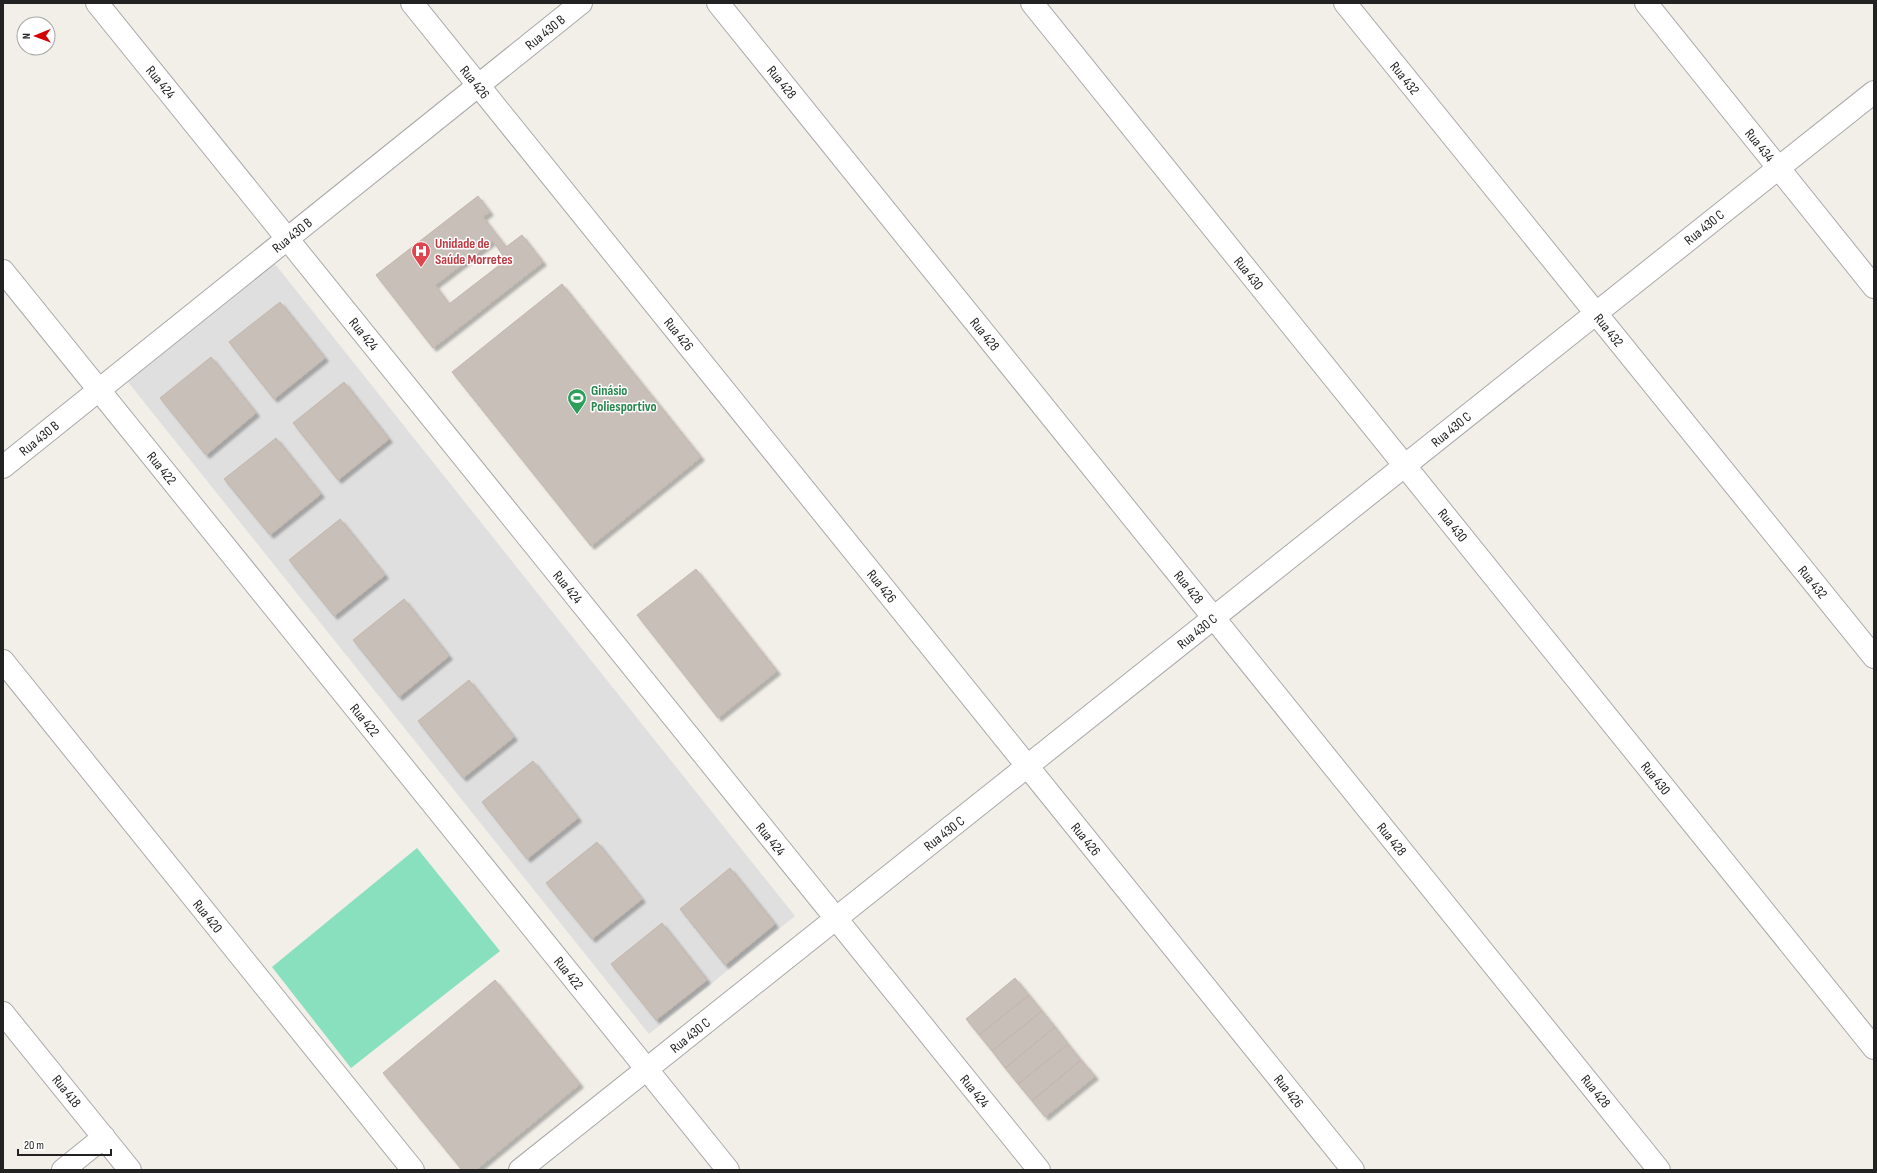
<svg xmlns="http://www.w3.org/2000/svg" width="1877" height="1173" viewBox="0 0 1877 1173" font-family="'Sofia Sans Condensed',sans-serif">
	<style>
		.residential { fill: #e0dfdf }
		.pitch { fill: #88e0be }
		.building { fill: #c7bfb8; stroke: #c4b6ab; fill-rule: evenodd; filter: url(#shadow) }
		.lines { fill: none; stroke-linecap: round; stroke-linejoin: round }
		.street-casing { stroke: #a9a9a9; stroke-width: 24 }
		.street { stroke: #fff; stroke-width: 22 }
		.labels { text-anchor: middle; stroke-width: 3; stroke-linejoin: round; paint-order: stroke }
		.street-label { font-size: 14px; fill: #222; stroke: #fff }
		.health-label { font-size: 14px; font-weight: bold; fill: #be3a42; stroke: #fff; text-anchor: start }
		.leisure-label { font-size: 14px; font-weight: bold; fill: #27864d; stroke: #fff; text-anchor: start }
	</style>
	<defs>
		<filter id="shadow"><feDropShadow dx="3.5" dy="3.5" stdDeviation="1" flood-color="#0004"/></filter>
	</defs>
	<rect width="100%" height="100%" fill="#f2efe9"/>
	<path class="residential" d="M275,264L795,916L649,1034L128,382Z"/>
	<path class="pitch" d="M417,848L500,951L351,1068L272,967Z"/>
	<path class="building" d="M478,196L490,212L483,217L506,247L522,235L543,262L433,348L376,275ZM493,241L506,260L449,304L435,285Z
		M562,284L701,457L591,546L452,372Z
		M280,302L325,358L274,399L229,342Z
		M211,357L256,413L206,455L160,398Z
		M344,382L389,439L338,480L293,423Z
		M276,438L321,494L270,535L224,479Z
		M340,519L385,575L334,616L289,560Z
		M696,569L777,671L718,718L637,615Z
		M404,599L449,656L399,697L353,640Z
		M469,680L514,737L463,778L418,721Z
		M533,761L578,818L527,859L482,802Z
		M597,842L642,899L592,939L546,883Z
		M730,868L775,924L725,965L680,909Z
		M662,923L707,980L656,1020L611,964Z
		M1015,978L1029,995L979,1035L966,1019Z
		M495,980L580,1084L476,1170H462L383,1073Z
		M1029,995L1042,1011L992,1051L979,1035Z
		M1042,1011L1055,1027L1005,1068L992,1051Z
		M1055,1027L1068,1044L1018,1084L1005,1068Z
		M1068,1044L1081,1060L1032,1101L1018,1084Z
		M1081,1060L1095,1076L1045,1117L1032,1101Z"/>
	<g class="lines">
		<defs>
			<path id="street" d="M97,3L1039,1170
				M412,3L1353,1170
				M718,3L1659,1170
				M1032,3L1874,1048
				M1345,3L1874,657
				M1646,3L1874,287
				M3,271L728,1170
				M3,467L581,3
				M3,661L413,1170
				M3,1013L130,1170
				M63,1170L104,1137
				M520,1170L1874,92"/>
		</defs>
		<use href="#street" class="street-casing"/>
		<use href="#street" class="street"/>
	</g>
	<defs>
		<symbol id="hospital-pin" viewBox="-11 -11 22 30"><path d="M0 17L-7.5 6A9.5 9.5 0 1 1 7.5 6Z" fill="#e0444e" stroke="#fff"/><path d="M-5-5h3v3.5h4V-5h3V5h-3V1.5h-4V5h-3Z" fill="#fff"/></symbol>
		<symbol id="stadium-pin" viewBox="-11 -11 22 30"><path d="M0 17L-7.5 6A9.5 9.5 0 1 1 7.5 6Z" fill="#2e9e5b" stroke="#fff"/><path d="M0-5a6.5 5 0 1 0 0 10a6.5 5 0 1 0 0-10ZM-3.5-1.8h7v3.6h-7Z" fill="#fff"/></symbol>
	</defs>
	<g fill-rule="evenodd">
		<use href="#hospital-pin" x="410" y="240" width="22" height="30"/>
		<use href="#stadium-pin" x="566" y="387" width="22" height="30"/>
	</g>
	<g class="labels">
		<g class="street-label">
			<text transform="translate(545 32) rotate(-39)" y="5">Rua 430 B</text>
			<text transform="translate(1405 78) rotate(51)" y="5">Rua 432</text>
			<text transform="translate(161 82) rotate(51)" y="5">Rua 424</text>
			<text transform="translate(475 82) rotate(51)" y="5">Rua 426</text>
			<text transform="translate(782 82) rotate(51)" y="5">Rua 428</text>
			<text transform="translate(1760 145) rotate(51)" y="5">Rua 434</text>
			<text transform="translate(1704 227) rotate(-39)" y="5">Rua 430 C</text>
			<text transform="translate(292 235) rotate(-39)" y="5">Rua 430 B</text>
			<text transform="translate(1249 273) rotate(51)" y="5">Rua 430</text>
			<text transform="translate(1609 330) rotate(51)" y="5">Rua 432</text>
			<text transform="translate(364 334) rotate(51)" y="5">Rua 424</text>
			<text transform="translate(679 334) rotate(51)" y="5">Rua 426</text>
			<text transform="translate(985 334) rotate(51)" y="5">Rua 428</text>
			<text transform="translate(1451 429) rotate(-39)" y="5">Rua 430 C</text>
			<text transform="translate(39 438) rotate(-39)" y="5">Rua 430 B</text>
			<text transform="translate(162 468) rotate(51)" y="5">Rua 422</text>
			<text transform="translate(1453 525) rotate(51)" y="5">Rua 430</text>
			<text transform="translate(1813 582) rotate(51)" y="5">Rua 432</text>
			<text transform="translate(882 586) rotate(51)" y="5">Rua 426</text>
			<text transform="translate(568 587) rotate(51)" y="5">Rua 424</text>
			<text transform="translate(1189 587) rotate(51)" y="5">Rua 428</text>
			<text transform="translate(1197 631) rotate(-39)" y="5">Rua 430 C</text>
			<text transform="translate(365 720) rotate(51)" y="5">Rua 422</text>
			<text transform="translate(1656 778) rotate(51)" y="5">Rua 430</text>
			<text transform="translate(944 833) rotate(-38)" y="5">Rua 430 C</text>
			<text transform="translate(771 839) rotate(51)" y="5">Rua 424</text>
			<text transform="translate(1086 839) rotate(51)" y="5">Rua 426</text>
			<text transform="translate(1392 839) rotate(51)" y="5">Rua 428</text>
			<text transform="translate(208 916) rotate(51)" y="5">Rua 420</text>
			<text transform="translate(569 973) rotate(51)" y="5">Rua 422</text>
			<text transform="translate(690 1035) rotate(-39)" y="5">Rua 430 C</text>
			<text transform="translate(67 1091) rotate(51)" y="5">Rua 418</text>
			<text transform="translate(975 1091) rotate(51)" y="5">Rua 424</text>
			<text transform="translate(1289 1091) rotate(51)" y="5">Rua 426</text>
			<text transform="translate(1596 1091) rotate(51)" y="5">Rua 428</text>
		</g>
		<g class="health-label">
			<text x="435" y="248">Unidade de<tspan x="435" dy="16">Saúde Morretes</tspan></text>
		</g>
		<g class="leisure-label">
			<text x="591" y="395">Ginásio<tspan x="591" dy="16">Poliesportivo</tspan></text>
		</g>
	</g>
	<rect width="1877" height="1173" fill="none" stroke="#222222" stroke-width="8"/>
	<g transform="translate(36 36) rotate(269)"><circle r="19" fill="#ffffff" stroke="#a7a7a7"/>
	<path d="M0-3L7 15L0 10L-7 15Z" fill="#d40000"/>
	<text y="-6" font-size="11" font-weight="bold" text-anchor="middle" fill="#222222">N</text>
	</g>
	<path d="M18 1149v6h93v-6" fill="none" stroke="#222222" stroke-width="2"/>
	<text x="24" y="1149" font-size="12" fill="#222222" stroke="#ffffff" stroke-width="3" paint-order="stroke">20 m</text>
</svg>
